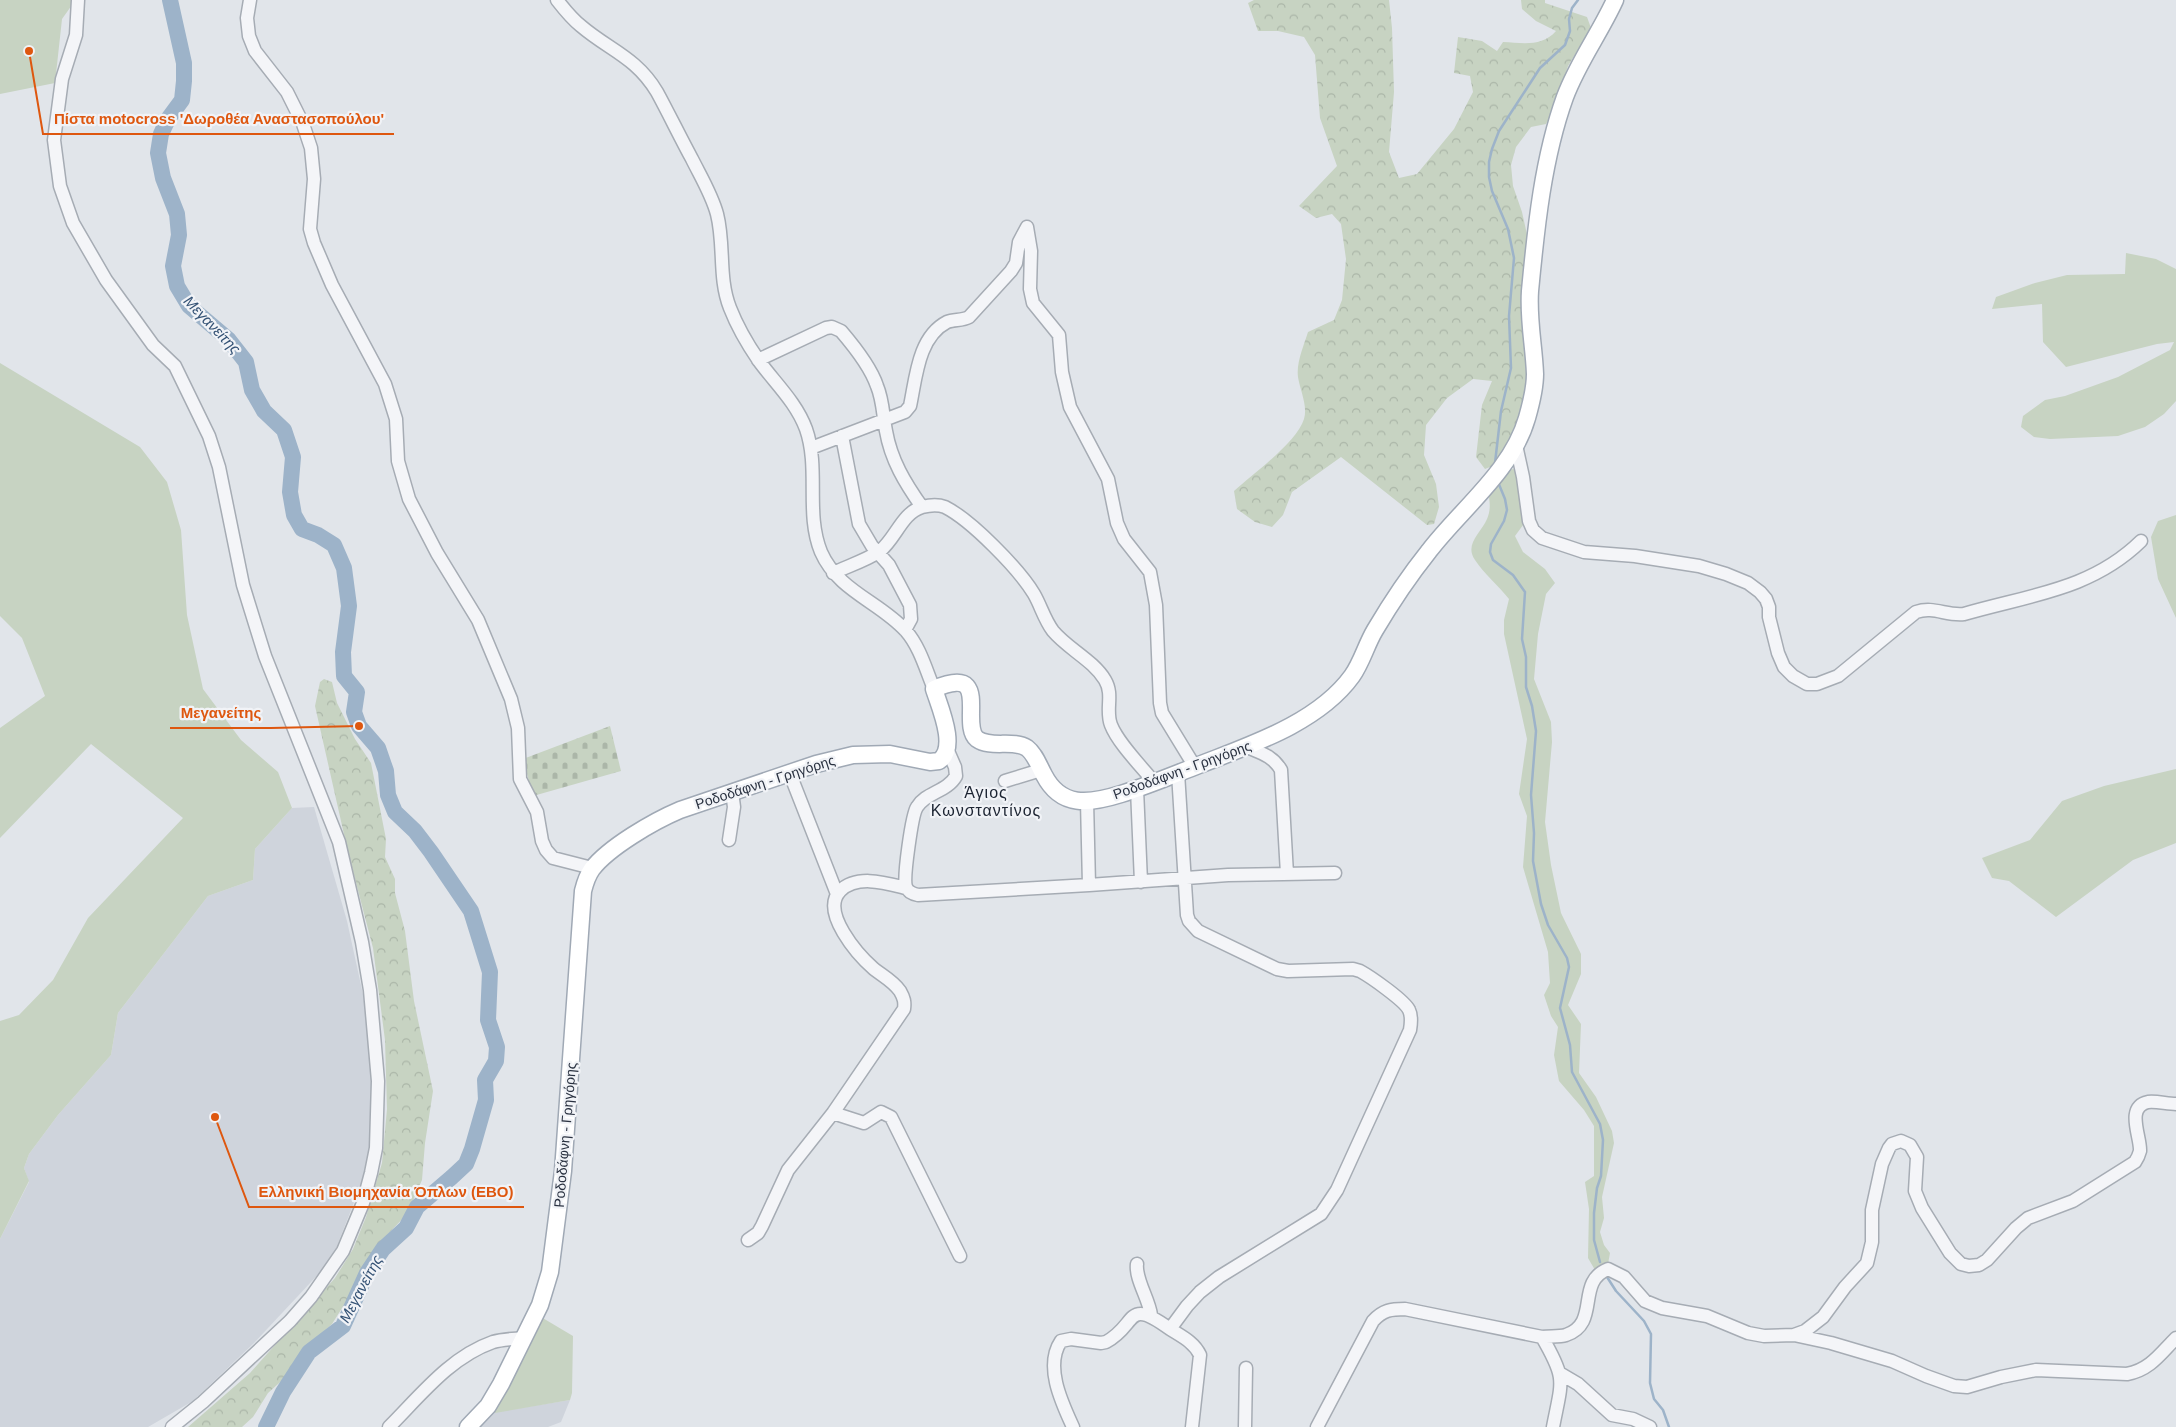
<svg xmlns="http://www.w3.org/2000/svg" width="2176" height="1427" viewBox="0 0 2176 1427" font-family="Arial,sans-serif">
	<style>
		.built { fill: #cfd4dc }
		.grass { fill: #c7d3c2 }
		.forest { fill: url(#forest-crowns) }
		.cemetery { fill: url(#cemetery-stones) }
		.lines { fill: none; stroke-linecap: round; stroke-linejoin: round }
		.stream { stroke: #9db3c9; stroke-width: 2.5 }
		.river { stroke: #9db3c9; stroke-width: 16 }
		.minor-casing { stroke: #a6acb4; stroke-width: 15 }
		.major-casing { stroke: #a0a9b5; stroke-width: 19 }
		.minor { stroke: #f4f5f8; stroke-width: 12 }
		.major { stroke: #fff; stroke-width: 16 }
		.labels { text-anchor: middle; stroke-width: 4.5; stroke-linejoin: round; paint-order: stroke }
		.street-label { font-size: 14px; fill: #2a3241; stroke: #f1f3f7 }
		.water-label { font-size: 15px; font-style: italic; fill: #345275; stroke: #f1f3f7 }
		.quarter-label { font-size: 16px; letter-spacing: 1px; fill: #1c2432; stroke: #f1f3f7 }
		.leader { fill: none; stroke: #de570f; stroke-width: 2 }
		.callout-dot { fill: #de570f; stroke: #f1f3f7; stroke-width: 2 }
		.callout-label { font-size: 15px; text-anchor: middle; font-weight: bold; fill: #de570f; stroke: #f1f3f7; stroke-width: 4.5; stroke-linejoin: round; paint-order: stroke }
	</style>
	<defs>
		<pattern id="forest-crowns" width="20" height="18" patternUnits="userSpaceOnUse" patternTransform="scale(1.25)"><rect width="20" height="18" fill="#c7d3c2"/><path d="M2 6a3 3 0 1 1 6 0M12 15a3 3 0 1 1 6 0" fill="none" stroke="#abb6a8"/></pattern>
		<pattern id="cemetery-stones" width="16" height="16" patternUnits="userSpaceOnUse" patternTransform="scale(1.25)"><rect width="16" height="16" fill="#c7d3c2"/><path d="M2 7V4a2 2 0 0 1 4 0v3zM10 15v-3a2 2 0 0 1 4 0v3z" fill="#abb6a8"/></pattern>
	</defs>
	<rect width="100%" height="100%" fill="#e1e5ea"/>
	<path class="built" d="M314,807L347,921L364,999L374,1087L373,1119L369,1156L362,1182L335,1251L326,1266L254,1343L193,1401L148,1427H0V1239L29,1182L24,1168L29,1154L58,1115L111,1055L118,1013L208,896L253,880L255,849L292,808Z
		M570,1400L561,1422L548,1427H474L494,1409L495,1412Z"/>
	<path class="grass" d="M0,0H71L72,5L62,19L55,83L0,94Z
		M2126,253L2156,259L2176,269V401L2164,414L2145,427L2118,436L2050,439L2034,437L2021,427L2023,416L2045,400L2065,396L2118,377L2170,350L2174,342L2157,344L2066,367L2043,342L2042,304L1992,309L1996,297L2035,283L2067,275L2125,274Z
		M0,363L140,447L167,482L181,530L187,615L203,689L241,740L278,772L292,808L255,849L253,880L208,896L118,1013L111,1055L58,1115L29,1154L24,1168L29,1181L0,1239V1021L19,1015L53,980L88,918L183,818L91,744L0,838V728L45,696L22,638L0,616Z
		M1513,469L1518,472L1526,521L1515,536L1523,552L1545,569L1555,583L1546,594L1538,634L1534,679L1551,722L1552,742L1545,822L1551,865L1561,913L1581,954V974L1568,1005L1581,1024L1579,1073L1596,1097L1612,1131L1614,1143L1602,1197L1604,1218L1600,1232L1604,1245L1610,1253L1608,1264L1595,1270L1588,1258L1589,1209L1585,1182L1594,1176V1126L1584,1110L1559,1081L1554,1055L1558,1027L1551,1016L1544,995L1550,983L1548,952L1523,867L1527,816L1519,794L1527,739L1504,634V620L1509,599C1498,585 1484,574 1475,560C1464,544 1481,533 1487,519C1491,510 1490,501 1488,492L1502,473Z
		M2176,515V618L2158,579L2151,537L2158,521Z
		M2176,769V843L2133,860L2056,917L2009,881L1992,878L1982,858L2030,840L2062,801L2104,786Z
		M541,1317L573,1336L572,1393L570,1400L495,1413L494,1409Z"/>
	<path class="forest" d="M1254,0H1389L1392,28L1394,92L1389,152L1399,178L1417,174L1454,129L1473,92L1470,76L1454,73L1458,37L1482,41L1497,51L1503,42C1523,43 1542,47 1556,31L1536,21L1522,9L1521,0H1545V3L1587,17L1591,28L1568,66L1554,110L1546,124L1531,127L1516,147L1511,165L1513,186L1522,212L1530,248L1529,382L1518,425L1495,465L1485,469L1476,457L1482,405L1492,381L1473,379L1447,398L1426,425L1424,455L1436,484L1439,507L1434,524L1427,525L1341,457L1292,492L1283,515L1272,527L1255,522L1237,509L1234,491C1253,474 1297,442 1304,419C1308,406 1300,390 1298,377C1296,363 1304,345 1308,332L1334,320L1342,300L1346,259L1341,224L1332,214L1316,218L1299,206L1337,166L1320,118L1315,55L1304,37L1278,31H1258L1248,3Z
		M324,679L332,682L337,703L355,739L371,763L386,839L385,857L395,879V893L405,931L414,1001L433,1091L425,1143L422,1180L407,1214L389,1233L362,1270L349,1297L332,1324L308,1346L288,1375L268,1393L253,1417L242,1427H188L250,1373L335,1278L353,1249L366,1217L382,1163L387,1109L385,1040L373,948L348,852L315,706L320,682Z"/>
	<path class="cemetery" d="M610,726L621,771L533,796L523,759Z"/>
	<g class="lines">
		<path class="stream" d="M1495,463L1501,411L1511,368L1509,316L1514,258L1508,229L1492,191L1489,177V162L1492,149L1499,131L1540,68L1565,45L1570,31L1569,19L1572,8L1578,0
			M1498,482L1505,499L1507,510L1504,521L1491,544L1490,552L1493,560L1513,575L1525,592L1522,639L1526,657V687L1532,706L1536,731L1531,795L1534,833L1533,861L1541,904L1548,925L1567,958L1569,967L1560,1008L1570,1045L1572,1072L1600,1124L1603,1140L1601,1176L1597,1188L1594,1213V1240L1600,1262
			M1607,1277L1616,1291L1644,1321L1651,1334L1650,1383L1654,1399L1663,1410L1669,1427"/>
		<path class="river" d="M170,0L184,63V81L182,100L168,119L161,134L158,153L163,178L177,214L179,235L173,266L177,286L189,306L228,339L246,362L252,390L264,411L284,430L293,457L290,492L294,515L302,529L318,535L334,545L344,568L349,606L343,652L344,676L357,692L354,712L359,726L378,748L386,771L388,795L395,812L415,831L431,852L471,911L490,972L488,1020L497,1047L496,1061L485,1080L486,1100L472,1149L466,1164L452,1177L417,1207L406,1228L383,1249L367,1273L343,1326L309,1352L283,1392L266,1427"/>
		<defs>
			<path id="minor" d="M78,0L76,35L62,79L54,140L60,186L73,223L106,280L153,345L175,366L209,436L219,467L243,585L265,656L339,842L362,942L370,990L378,1081L376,1148L371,1173L363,1203L343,1251L311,1297L290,1321L203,1402L172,1427
				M250,0L247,18L249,36L255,51L287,92L303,124L311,148L314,179L310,229L314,243L332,285L385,384L396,419L398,461L409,499L437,553L478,620L511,699L518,728L520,779L537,812L542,841L546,850L553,858L592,868
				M557,0C564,9 572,19 581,26C609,50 636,57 657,92C669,114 680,137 692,159C701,177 712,195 717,214C725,245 718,278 730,308C737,326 748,345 759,361C775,383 796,402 806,429C820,469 805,513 821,552C838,591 880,602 906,631C920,647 926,670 934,689
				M1027,227L1031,251L1030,289L1033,303L1059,335L1062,372L1070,407L1108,479L1117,523L1124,539L1150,572L1156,605L1160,703L1162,713L1195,767
				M758,360L826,328L832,327L841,331C853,345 871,368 877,386C883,400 883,416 886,431C891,460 905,483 922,507C930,505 937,504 945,507C971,520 1019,569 1034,594C1041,606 1044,619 1053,631C1068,649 1093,660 1105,680C1114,695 1105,710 1111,725C1118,743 1141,766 1154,782
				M842,436L859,524L872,546L889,565L910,605L911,619L905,630
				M1516,445L1523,477L1529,521L1533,530L1542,538L1584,552L1635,556L1699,566L1726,574L1748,583L1760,592L1766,599L1769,607V617L1778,653L1784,667L1793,676L1807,684H1817L1838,676L1916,612C1934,606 1946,616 1964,614C2029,595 2091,590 2141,541
				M811,448L905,412L910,406C916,378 918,337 947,322C954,319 962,321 969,317L1011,271L1016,263L1019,242L1027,227
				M833,573C848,566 867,560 880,551C896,538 902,513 922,507
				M1247,747C1261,753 1273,756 1281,770L1287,874
				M948,751L955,767L956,776C947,792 926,792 917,807C912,814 903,878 906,887C908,892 913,894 918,895L1089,885
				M1178,773L1187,915L1189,921L1198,931L1277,969L1288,971L1353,969L1360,971C1371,977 1405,1001 1409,1010C1412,1016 1411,1024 1410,1030L1337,1190L1321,1214L1219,1277L1200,1292L1187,1306L1170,1329C1181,1336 1194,1342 1200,1355L1192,1427
				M790,774L837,894
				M1005,781L1041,770
				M1137,789L1141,882
				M1087,801L1089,885L1228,875L1335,873
				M729,840L734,807L732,792
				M833,1113L864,1123L881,1112L891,1117L960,1256
				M748,1240L758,1233L762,1226L788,1170L833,1113L904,1009C905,1002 904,998 900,991C893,981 883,976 874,969C858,955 820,912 840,891C857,874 886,883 906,888
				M1137,1264C1135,1279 1149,1299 1151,1315
				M1794,1335L1831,1343L1892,1361L1926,1376L1954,1386L1967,1387L2001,1377L2036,1370L2127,1374C2150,1370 2161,1353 2176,1338
				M1542,1337C1550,1336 1559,1337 1566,1335C1601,1323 1575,1282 1608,1269L1624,1277L1645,1301L1662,1308L1707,1316L1748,1333L1764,1336L1794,1335L1805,1331L1823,1317L1845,1287L1867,1263L1872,1242V1210L1882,1164L1889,1148L1892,1144L1901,1141L1910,1145L1917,1157L1915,1191L1922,1208L1950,1253L1961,1264L1969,1266L1979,1265L1987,1260L2016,1228L2028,1218L2073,1201L2135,1162C2137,1159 2139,1155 2140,1151C2141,1137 2125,1107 2148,1102C2157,1101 2167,1104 2176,1104
				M1561,1374L1578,1384L1612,1415L1633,1419L1650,1427
				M389,1427C420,1396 450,1357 493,1342C503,1339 514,1339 524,1338
				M1073,1427C1062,1403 1044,1366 1061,1341L1071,1339L1101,1343L1106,1342C1138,1325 1125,1296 1170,1329
				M1245,1427L1246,1368
				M1317,1427L1373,1321C1383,1310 1391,1309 1405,1309L1542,1337C1567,1380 1562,1380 1553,1427"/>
			<path id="major" d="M468,1427L488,1406L501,1384L540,1305L550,1272L563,1171L583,891C585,883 587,876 592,869C609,847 654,821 680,810L816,764L853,755L890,754L930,762L939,761C958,748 940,708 934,689C993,663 959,724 977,739C991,749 1013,739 1027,748C1035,754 1039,766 1044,775C1061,808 1089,804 1121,794C1147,786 1173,775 1199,765C1250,745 1318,723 1352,676C1362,662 1366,645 1375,630C1391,603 1409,576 1429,551C1461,509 1512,471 1527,418C1531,404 1535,389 1535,374C1534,346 1528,320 1530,291C1536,227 1543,158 1565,97C1578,62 1600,33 1615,0"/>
		</defs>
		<use href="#minor" class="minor-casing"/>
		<use href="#major" class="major-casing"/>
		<use href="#minor" class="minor"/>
		<use href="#major" class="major"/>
	</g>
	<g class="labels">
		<g class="street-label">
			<text transform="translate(1182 770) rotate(-20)" y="5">Ροδοδάφνη - Γρηγόρης</text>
			<text transform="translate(765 782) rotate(-18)" y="5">Ροδοδάφνη - Γρηγόρης</text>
			<text transform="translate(565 1135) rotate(-85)" y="5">Ροδοδάφνη - Γρηγόρης</text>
		</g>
		<g class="water-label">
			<text transform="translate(212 325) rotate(46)" y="5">Μεγανείτης</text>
			<text transform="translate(361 1289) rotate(-62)" y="5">Μεγανείτης</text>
		</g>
		<g class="quarter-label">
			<text x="986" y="798">Άγιος<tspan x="986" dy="18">Κωνσταντίνος</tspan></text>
		</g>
	</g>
	<path class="leader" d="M29 51L43 134H394M359 726L271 728H170M215 1117L249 1207H524"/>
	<g class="callout-dot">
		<circle cx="29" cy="51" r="5"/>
		<circle cx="359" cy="726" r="5"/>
		<circle cx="215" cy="1117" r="5"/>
	</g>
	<g class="callout-label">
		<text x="219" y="124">Πίστα motocross 'Δωροθέα Αναστασοπούλου'</text>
		<text x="221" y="718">Μεγανείτης</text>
		<text x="386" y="1197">Ελληνική Βιομηχανία Όπλων (ΕΒΟ)</text>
	</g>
</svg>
